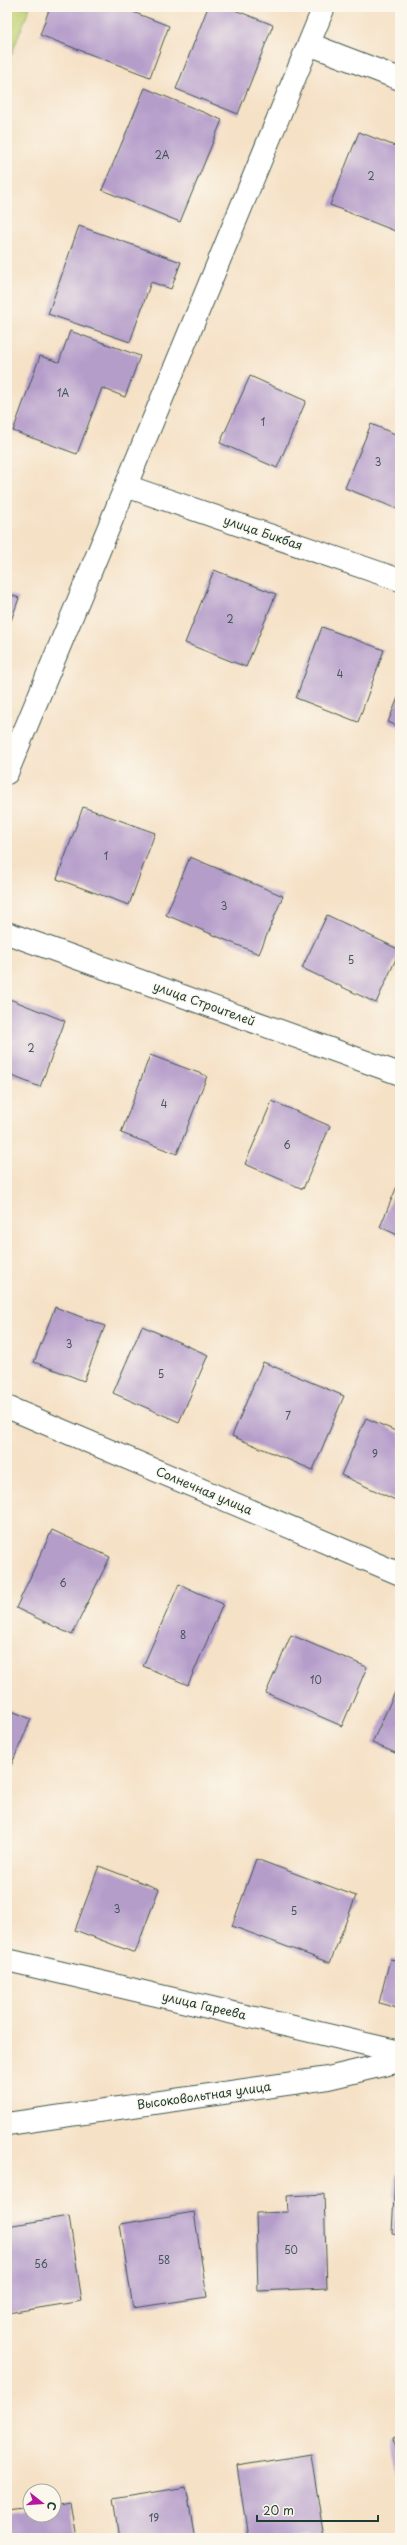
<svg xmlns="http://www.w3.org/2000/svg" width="407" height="2545" viewBox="0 0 407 2545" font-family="'Playpen Sans',sans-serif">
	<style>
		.green { fill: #c1d275; stroke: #708854 }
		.building { fill: #b59dca }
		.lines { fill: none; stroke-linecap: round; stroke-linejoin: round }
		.minor-casing { stroke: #3f564a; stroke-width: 24 }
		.minor { stroke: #fff; stroke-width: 22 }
		.labels { text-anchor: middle; stroke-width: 3; stroke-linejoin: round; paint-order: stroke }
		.number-label { font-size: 10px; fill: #44555a }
		.street-label { font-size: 12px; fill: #1f3d34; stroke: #fbf7ec }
	</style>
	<rect width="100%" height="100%" fill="#fbf7ec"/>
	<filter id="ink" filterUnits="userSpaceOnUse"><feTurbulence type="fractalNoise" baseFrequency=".025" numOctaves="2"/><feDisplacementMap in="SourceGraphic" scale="8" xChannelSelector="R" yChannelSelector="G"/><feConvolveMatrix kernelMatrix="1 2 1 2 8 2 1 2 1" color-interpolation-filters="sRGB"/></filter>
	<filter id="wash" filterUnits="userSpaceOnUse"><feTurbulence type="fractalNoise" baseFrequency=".012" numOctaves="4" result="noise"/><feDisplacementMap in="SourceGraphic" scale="16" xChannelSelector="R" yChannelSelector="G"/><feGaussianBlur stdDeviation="0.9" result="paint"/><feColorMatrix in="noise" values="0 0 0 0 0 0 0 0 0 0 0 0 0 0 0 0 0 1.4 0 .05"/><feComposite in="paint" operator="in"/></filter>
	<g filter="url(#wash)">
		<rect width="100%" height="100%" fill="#f5e1c6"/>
		<path class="green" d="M7,7H30L7,65Z"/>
		<g id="blocks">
			<path class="building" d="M50,7H120L169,26L150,77L40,35Z
				M208,7H227L273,25L238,114L176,89Z
				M145,88L222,120L180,222L102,190Z
				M359,132L400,148V233L330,205Z
				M79,226L181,262L171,289L151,282L130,342L48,314Z
				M70,331L140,356L125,397L102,388L77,454L13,431L40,356L59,362Z
				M250,376L306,401L277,468L220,443Z
				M371,424L400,436V510L345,488Z
				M214,570L276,594L246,667L185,643Z
				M7,593L19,598L7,632Z
				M322,627L384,650L358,722L296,698Z
				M400,693V727L388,722Z
				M83,807L155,833L129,905L57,879Z
				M190,857L283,896L259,954L166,915Z
				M327,915L400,950L376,1003L302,968Z
				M7,998L65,1021L40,1087L7,1074Z
				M150,1055L207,1076L177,1154L121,1133Z
				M272,1101L330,1126L303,1189L245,1164Z
				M400,1179V1236L380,1227Z
				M55,1307L105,1326L84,1381L34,1362Z
				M142,1326L208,1355L179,1422L113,1393Z
				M263,1362L344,1396L313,1470L232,1436Z
				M366,1418L400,1433V1502L341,1475Z
				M52,1530L110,1557L72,1635L16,1608Z
				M179,1584L223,1604L188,1685L143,1666Z
				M291,1635L367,1667L342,1726L266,1693Z
				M400,1681V1755L372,1743Z
				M7,1709L31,1719L7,1775Z
				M256,1859L356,1896L330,1963L232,1926Z
				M99,1866L159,1889L135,1953L75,1930Z
				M390,1959L400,1961V2009L379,2003Z
				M395,2174L400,2175V2235L392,2234Z
				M324,2194L327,2288L258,2291L256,2213L288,2212L287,2196Z
				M194,2212L207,2297L133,2308L120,2224Z
				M69,2216L82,2301L8,2313L7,2226Z
				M400,2436V2474H399L393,2438Z
				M311,2454L324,2538H248L237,2466Z
				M186,2487L195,2538H119L113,2499Z
				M70,2501L76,2538H7V2511L30,2508V2515H54V2504Z"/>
		</g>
	</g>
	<g filter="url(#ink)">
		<use href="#blocks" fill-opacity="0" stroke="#3f564a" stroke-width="1"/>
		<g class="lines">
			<defs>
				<path id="minor" d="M309,44L400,79
					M126,486L400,580
					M7,773L324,7
					M7,933L400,1074
					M7,1407L400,1574
					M7,1960L400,2052
					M7,2124L328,2078L400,2061"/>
			</defs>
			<use href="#minor" class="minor-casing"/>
			<use href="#minor" class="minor"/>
		</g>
	</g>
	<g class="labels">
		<g class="number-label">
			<text x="162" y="159">2А</text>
			<text x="371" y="180">2</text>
			<text x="63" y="397">1А</text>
			<text x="263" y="426">1</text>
			<text x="378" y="466">3</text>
			<text x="230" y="623">2</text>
			<text x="340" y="678">4</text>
			<text x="106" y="860">1</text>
			<text x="224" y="910">3</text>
			<text x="351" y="964">5</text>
			<text x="31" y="1052">2</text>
			<text x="164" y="1108">4</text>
			<text x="287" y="1149">6</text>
			<text x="69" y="1348">3</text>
			<text x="161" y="1378">5</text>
			<text x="288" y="1420">7</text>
			<text x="375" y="1458">9</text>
			<text x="63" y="1587">6</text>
			<text x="183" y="1639">8</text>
			<text x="316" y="1684">10</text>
			<text x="117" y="1913">3</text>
			<text x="294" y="1915">5</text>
			<text x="291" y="2254">50</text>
			<text x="164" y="2264">58</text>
			<text x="41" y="2268">56</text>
			<text x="154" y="2522">19</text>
		</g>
		<g class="street-label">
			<text transform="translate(263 533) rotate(19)" y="4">улица Бикбая</text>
			<text transform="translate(204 1004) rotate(20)" y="4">улица Строителей</text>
			<text transform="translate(204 1491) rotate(23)" y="4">Солнечная улица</text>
			<text transform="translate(204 2006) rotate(13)" y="4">улица Гареева</text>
			<text transform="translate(204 2096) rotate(-8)" y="4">Высоковольтная улица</text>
		</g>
	</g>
	<rect width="407" height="2545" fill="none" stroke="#fbf7ec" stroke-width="24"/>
	<g transform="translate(42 2503) rotate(107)"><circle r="19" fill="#fbf7ec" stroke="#a3ada2"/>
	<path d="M0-3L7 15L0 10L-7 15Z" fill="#b5179e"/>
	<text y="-6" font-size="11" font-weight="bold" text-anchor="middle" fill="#1f3d34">С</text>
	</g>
	<path d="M257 2515v6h121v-6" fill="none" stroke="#1f3d34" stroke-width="2"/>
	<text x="263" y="2515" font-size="12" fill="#1f3d34" stroke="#fbf7ec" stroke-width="3" paint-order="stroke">20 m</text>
</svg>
